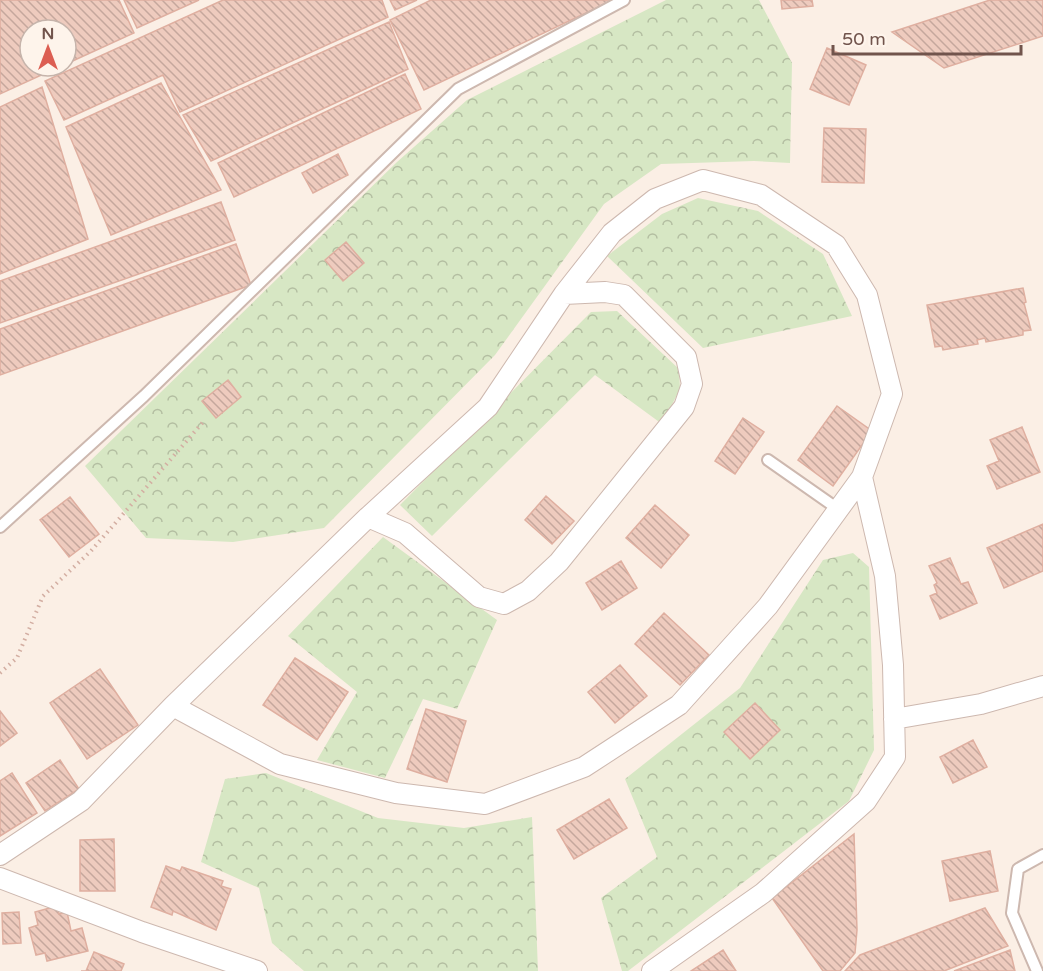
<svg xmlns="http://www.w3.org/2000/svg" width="1043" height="971" viewBox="0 0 1043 971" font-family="'Varela Round',sans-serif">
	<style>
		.forest { fill: url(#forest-crowns) }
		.building { fill: url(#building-back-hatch); stroke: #dfafa0; stroke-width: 1.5 }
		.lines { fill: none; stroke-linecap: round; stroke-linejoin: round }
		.service-casing { stroke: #cdb8af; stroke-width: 14 }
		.minor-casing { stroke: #cdb8af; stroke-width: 22 }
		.path { stroke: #d3aea2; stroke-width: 4; stroke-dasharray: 1.5 4.5; stroke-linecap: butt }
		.service { stroke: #fff; stroke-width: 10 }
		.minor { stroke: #fff; stroke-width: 20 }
	</style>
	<defs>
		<pattern id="forest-crowns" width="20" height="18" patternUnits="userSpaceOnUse" patternTransform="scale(1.5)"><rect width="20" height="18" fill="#d7e7c4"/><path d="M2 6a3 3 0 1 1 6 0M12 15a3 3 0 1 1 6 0" fill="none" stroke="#b3bea1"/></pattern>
		<pattern id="building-back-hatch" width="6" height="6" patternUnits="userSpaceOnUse" patternTransform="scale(1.5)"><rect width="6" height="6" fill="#eecbbe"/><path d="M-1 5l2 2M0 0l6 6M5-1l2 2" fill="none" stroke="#c5a79d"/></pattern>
	</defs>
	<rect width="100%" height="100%" fill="#fbefe5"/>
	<path class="forest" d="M666,0H759L792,63L790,163L754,161L661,164L604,204L495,355L324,528L233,542L146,538L85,466L397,162L467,100Z
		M698,198L758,211L823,254L852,316L703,348L607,256L662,214Z
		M617,311L679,369L680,389L662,424L595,375L432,536L400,505L591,312Z
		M383,537L497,620L457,709L423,699L385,778L317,760L357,692L288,636Z
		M853,553L869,567L874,750L849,801L628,971H622L601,898L657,857L625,779L740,688L823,560Z
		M266,773L378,818L464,828L532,817L538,971H304L272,943L259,888L201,862L225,779Z"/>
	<path class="building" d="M0,0H119L134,33L66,64V30H30V66H61L0,94Z
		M124,0H199L137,28Z
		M223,0H382L388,17L180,112L163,75L64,120L45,81Z
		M390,0H417L395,10Z
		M431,0H613L424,90L390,20Z
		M781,0H812L813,6L782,9Z
		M990,0H1043V36L944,68L892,32Z
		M389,22L408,69L211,161L183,115Z
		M827,48L866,65L849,105L810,89Z
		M405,74L421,109L234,197L218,163Z
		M161,83L221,190L111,235L66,127Z
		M42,87L88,239L0,274V107Z
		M824,128L866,129L864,183L822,182Z
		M338,154L348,175L313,193L302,173Z
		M221,202L235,240L0,323V281Z
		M346,242L364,263L343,281L325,260Z
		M236,244L251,285L0,375V329Z
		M1023,288L1026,302L1024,303L1031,330L1023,331V335L986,342L985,338L977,340L978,344L943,350L942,346L935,347L927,305Z
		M228,380L241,397L216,418L202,401Z
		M837,406L872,431L833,486L798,460Z
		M743,418L764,432L735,474L715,461Z
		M1022,427L1040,472L997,489L987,466L999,461L990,440Z
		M546,496L574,521L552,544L525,520Z
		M70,497L99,534L69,557L40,520Z
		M655,505L689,535L661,568L626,538Z
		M1043,524V571L1004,588L987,548Z
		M950,558L961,584L968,582L977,603L940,619L930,596L937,593L934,585L937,583L929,566Z
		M621,561L637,588L602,610L586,583Z
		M664,613L709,655L680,685L635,644Z
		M295,658L348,692L317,740L263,705Z
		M620,665L647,696L615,723L588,692Z
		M100,669L138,725L87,759L50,703Z
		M755,703L780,730L750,759L724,732Z
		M426,709L466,721L447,782L407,769Z
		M0,711L17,733L0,746Z
		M973,740L987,767L953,783L940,757Z
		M60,760L79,789L45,811L26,783Z
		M12,773L37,813L0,836V781Z
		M609,799L627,828L574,859L557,830Z
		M854,834L857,930L855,953L840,971H823L772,898Z
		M114,839L115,891H80V840Z
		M990,851L998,891L950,901L942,861Z
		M166,866L180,871L182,867L223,881L221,886L231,889L216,930L173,911L172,915L151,907Z
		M57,906L59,914L67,912L71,931L82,928L88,951L47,961L45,953L36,955L29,928L38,925L35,912Z
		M985,908L1008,946L944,971H845L860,955Z
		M19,912L21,943L3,944L2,913Z
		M723,950L736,971H691Z
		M1010,950L1015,971H954Z
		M94,952L124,964L121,971H81H86Z"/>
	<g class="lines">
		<defs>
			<path id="service" d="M768,460L838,509
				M0,527L144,396L458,89L624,0
				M1037,971L1012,913L1018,869L1043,855"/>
			<path id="minor" d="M368,517L405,533L479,597L504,604L528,591L559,562L684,407L692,384L686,357L624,295L605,292L564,294
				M894,719L981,704L1043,686
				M0,855L81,801L173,706L368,517L488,407L564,294L612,233L655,199L703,180L761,195L836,245L867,295L892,394L862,477L768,606L679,705L584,767L485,804L396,793L280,764L173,706
				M0,878L142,932L257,971
				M652,971L763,893L866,801L895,757L893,665L885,576L862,477"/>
		</defs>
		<use href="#service" class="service-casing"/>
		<use href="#minor" class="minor-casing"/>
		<path class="path" d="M0,673L17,658L43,596L91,551L204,421"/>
		<use href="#service" class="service"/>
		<use href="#minor" class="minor"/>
	</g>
	<g transform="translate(48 48)"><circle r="28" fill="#fef4eb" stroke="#c6b4ab" stroke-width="1.5"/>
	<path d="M0-4.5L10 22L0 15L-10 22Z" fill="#dc5e52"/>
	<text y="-9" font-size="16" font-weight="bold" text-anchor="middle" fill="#71544c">N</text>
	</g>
	<path d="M833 45v9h188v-9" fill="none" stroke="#71544c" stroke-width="3"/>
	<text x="842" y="45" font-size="18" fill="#71544c" stroke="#fef4eb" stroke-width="4.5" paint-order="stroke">50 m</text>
</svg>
